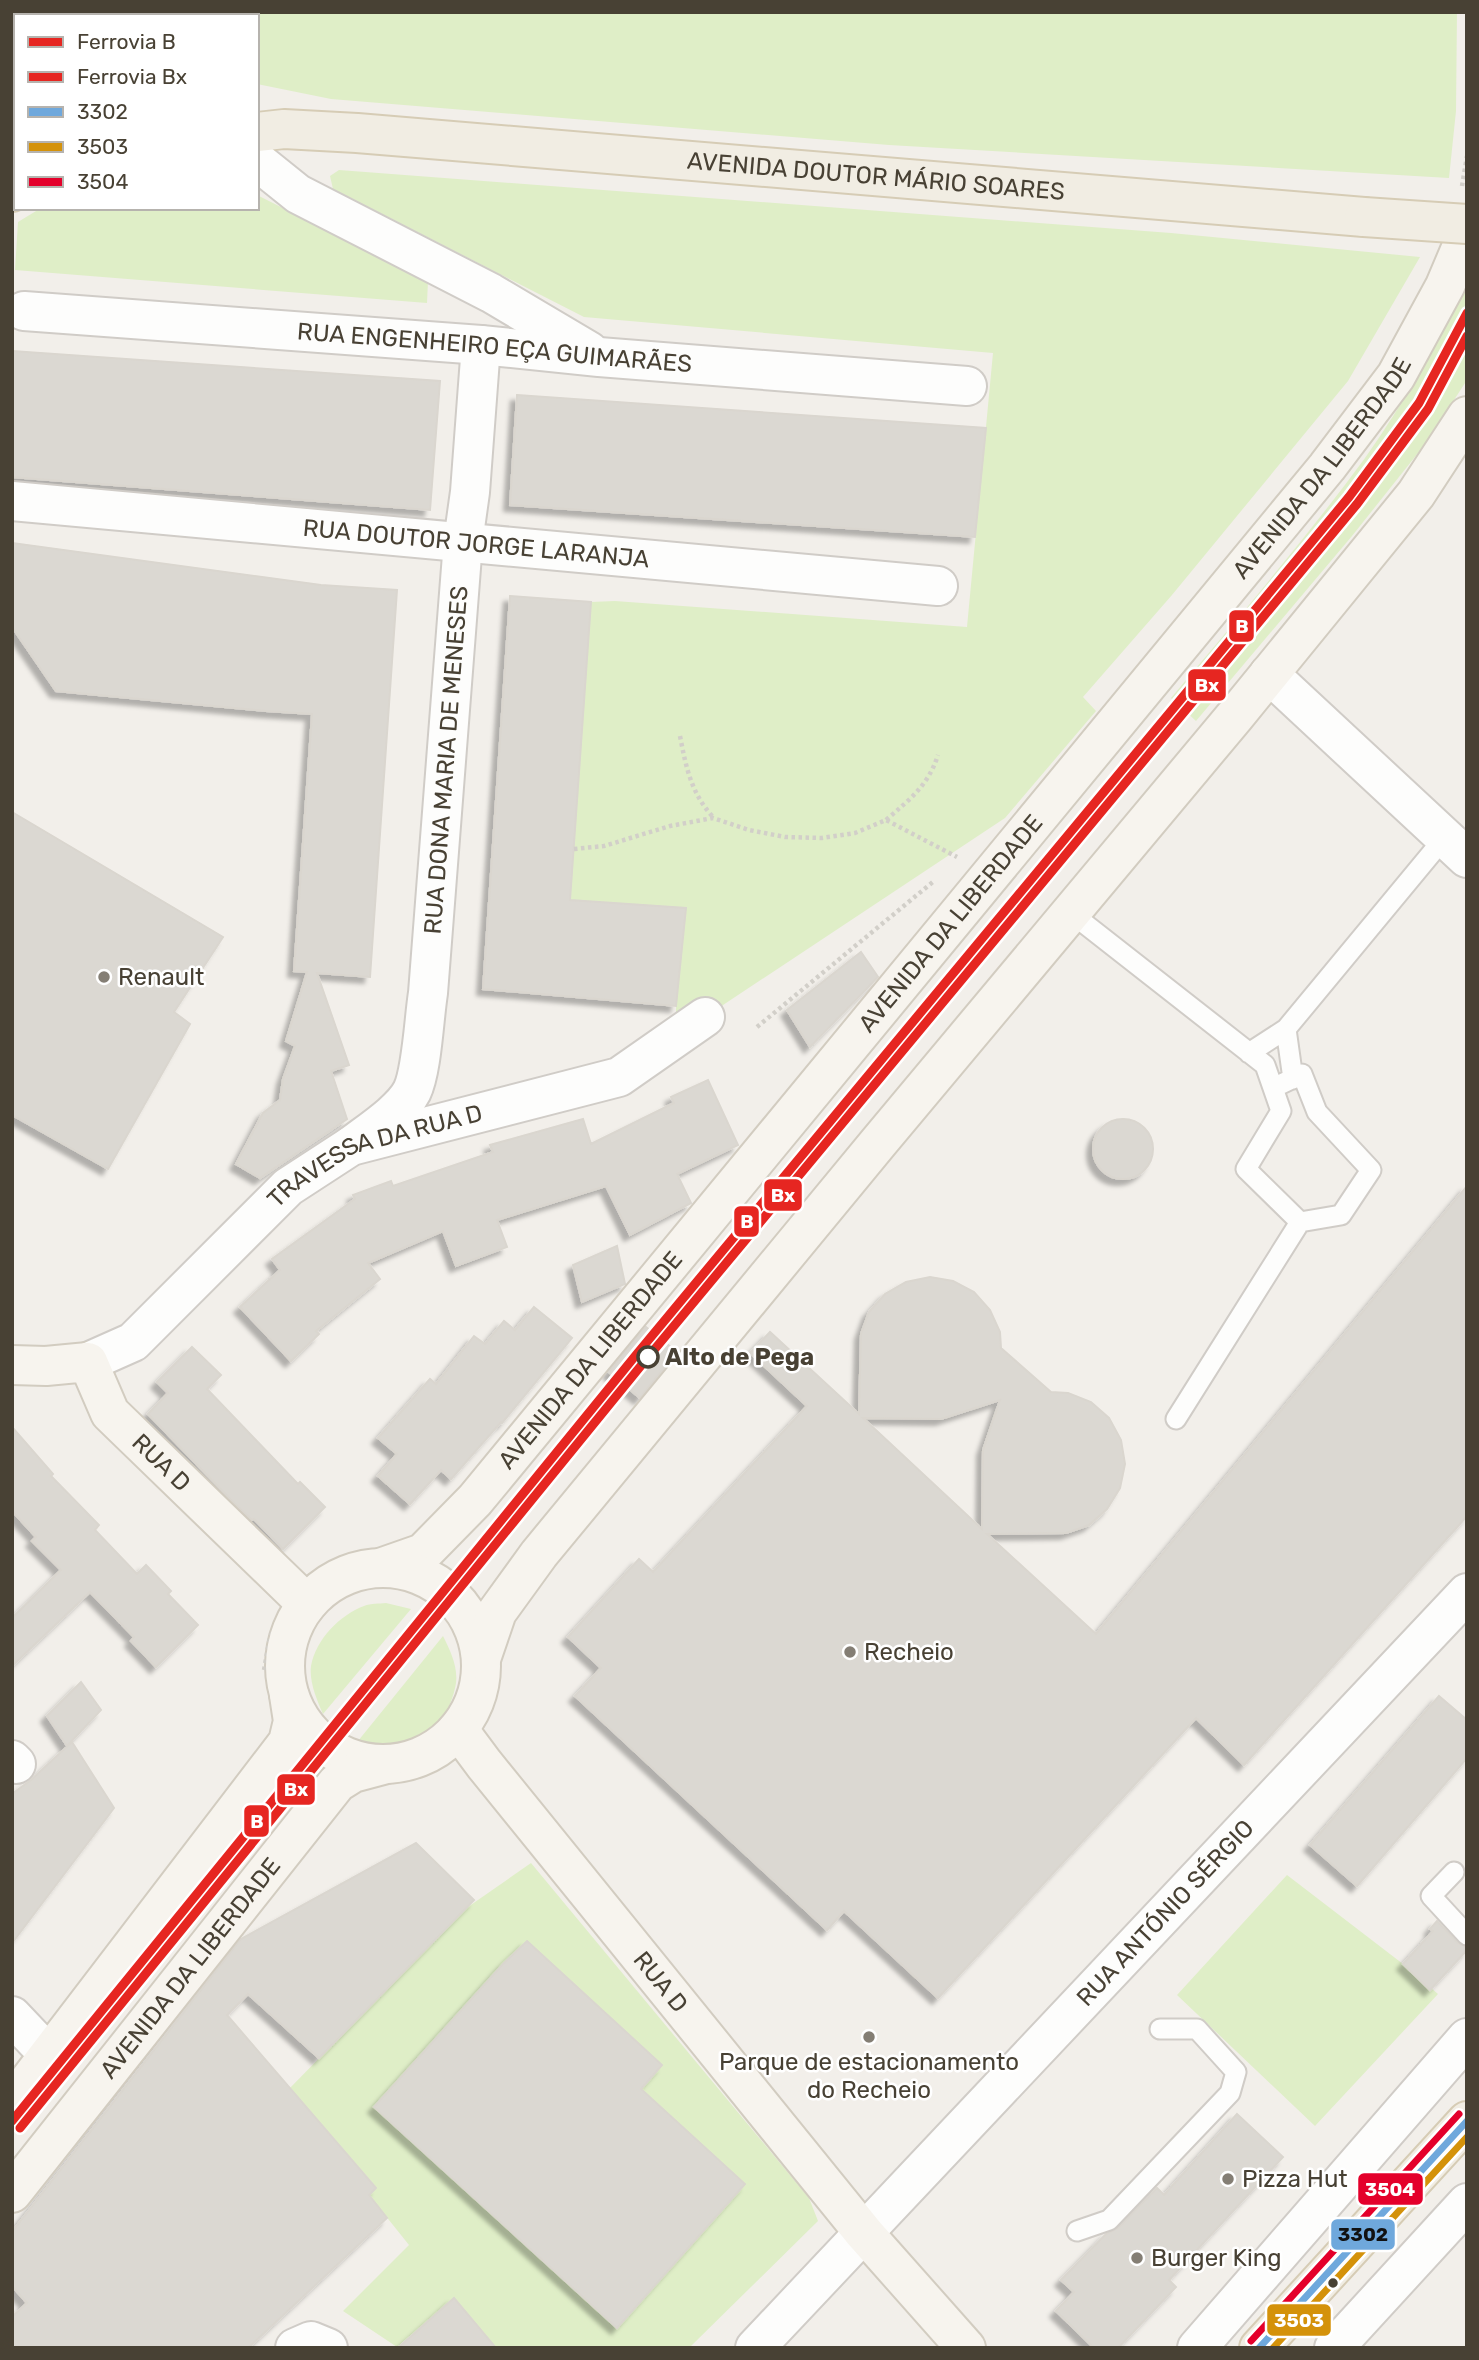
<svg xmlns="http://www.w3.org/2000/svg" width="1479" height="2360" viewBox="0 0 1479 2360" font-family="Rubik,sans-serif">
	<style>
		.green { fill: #dfeec7 }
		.building { fill: #dbd8d2; stroke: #dad6cf; stroke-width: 2; fill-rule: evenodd; filter: url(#shadow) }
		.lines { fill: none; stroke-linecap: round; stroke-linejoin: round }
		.lane-casing { stroke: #d0ccc7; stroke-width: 23 }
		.street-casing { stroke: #d0ccc7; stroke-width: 42 }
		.secondary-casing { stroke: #d2ccc0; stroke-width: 42 }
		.primary-casing { stroke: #d6ccb5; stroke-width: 42 }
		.path { stroke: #d2cfc9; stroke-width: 4.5; stroke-dasharray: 3.5 3.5; stroke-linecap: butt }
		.lane { stroke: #fdfdfc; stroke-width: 19 }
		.street { stroke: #fdfdfc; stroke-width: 38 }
		.secondary { stroke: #f7f4ee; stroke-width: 38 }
		.primary { stroke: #f1ede3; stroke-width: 38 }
		.primary-bridge-casing { stroke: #d6ccb5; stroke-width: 42; stroke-linecap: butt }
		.primary-bridge { stroke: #f1ede3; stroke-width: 38 }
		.bus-1-casing { stroke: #fff; stroke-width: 12 }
		.bus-2-casing { stroke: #fff; stroke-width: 12 }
		.bus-3-casing { stroke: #fff; stroke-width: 12 }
		.bus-1 { stroke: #6fa8dc; stroke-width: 7 }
		.bus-2 { stroke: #d4920a; stroke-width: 7 }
		.bus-3 { stroke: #e4002b; stroke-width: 7 }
		.rail-1-casing { stroke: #fff; stroke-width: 14 }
		.rail-2-casing { stroke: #fff; stroke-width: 14 }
		.rail-1 { stroke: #e62621; stroke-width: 9 }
		.rail-2 { stroke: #e62621; stroke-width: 9 }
		.poi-dot { fill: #847e74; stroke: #fff; stroke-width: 2.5 }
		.stop-dot { fill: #fff; stroke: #484134; stroke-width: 3.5 }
		.bus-dot { fill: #484134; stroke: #fff; stroke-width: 2.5 }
		.labels { text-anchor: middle; stroke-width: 5; stroke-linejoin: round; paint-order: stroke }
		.street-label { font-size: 24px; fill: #484134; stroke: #fff }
		.poi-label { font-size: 24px; fill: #484134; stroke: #fff; text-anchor: start }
		.stop-label { font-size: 24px; font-weight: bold; fill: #484134; stroke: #fff; text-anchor: start }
		.line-badge { stroke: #fff; stroke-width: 2.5 }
		.badge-label { font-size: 19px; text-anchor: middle; font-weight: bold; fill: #fff }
		.pale-badge-label { font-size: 19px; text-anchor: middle; font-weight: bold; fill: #111 }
	</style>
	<defs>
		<filter id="shadow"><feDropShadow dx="-6" dy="6" stdDeviation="2" flood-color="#0004"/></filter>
	</defs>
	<rect width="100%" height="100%" fill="#f2efea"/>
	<path class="green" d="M54,12H1457L1456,111L1449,178L889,145L331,99L257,84V16H57Z
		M339,170L1171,233L1420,257L1348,381L1172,595L1083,697L1096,711L1005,818L705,1017L676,1027V1006L686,908L570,900L591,602L615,601L967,627L993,353L584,317L333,189L330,176Z
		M257,195L428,281L427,303L15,270L18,222L41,208H257Z
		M1467,283V380L1426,443L1352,536L1196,721L1171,698C1237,619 1304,541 1365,458C1404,403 1437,343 1467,283Z
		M386,1603L411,1609L323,1714C317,1700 309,1682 311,1666C316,1639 340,1615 364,1606C371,1603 379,1604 386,1603Z
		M443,1636C450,1650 458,1666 456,1683C453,1701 443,1725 427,1736C410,1748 377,1748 358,1741Z
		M531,1863L809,2198L818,2221L689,2348H496L454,2298L397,2347L343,2311L409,2245L369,2195L376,2187L290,2088L465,1909Z
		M1287,1875L1403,1964L1438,1994L1315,2126L1177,1995Z"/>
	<path class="building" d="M12,351L440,381L430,510L12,477Z
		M517,395L986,428L975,537L510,505Z
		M12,543L321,585L397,590L370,977L317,973L349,1065L331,1071L347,1119L260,1178L236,1164L263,1113L280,1100L283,1079L295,1046L286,1041L307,972L294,971L312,714L266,711L56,691L12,627Z
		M510,596L591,602L570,900L686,908L676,1006L483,989Z
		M12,812L223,937L174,1012L190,1024L108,1169L12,1115Z
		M861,952L878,977L810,1047L787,1010Z
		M708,1080L738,1145L677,1174L691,1203L630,1235L606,1186L497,1220L507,1247L456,1266L443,1231L368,1263L380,1279L316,1331L319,1334L291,1361L240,1307L280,1270L272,1259L355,1199L353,1195L391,1181L393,1186L493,1152L490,1145L583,1119L591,1144L674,1103L671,1097Z
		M1093 1149a30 30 0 1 1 60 0a30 30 0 1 1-60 0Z
		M1467,1186V1516L1244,1765L1196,1718L938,1998L844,1911L827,1930L575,1696L601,1668L568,1637L639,1559L653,1572L807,1406L750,1353L770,1332L859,1414L861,1334L869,1312L885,1294L906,1282L930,1277L953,1281L974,1292L990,1310L1000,1332L1001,1348L1051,1392L1068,1393L1091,1402L1109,1418L1121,1440L1125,1464L1120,1488L1107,1509L1089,1525L1066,1533L987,1534L1096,1634ZM1000,1400L983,1450L982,1529L863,1418L941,1419Z
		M617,1246L625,1284L582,1302L573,1265Z
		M534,1307L572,1338L502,1423L501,1422L451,1479L441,1470L410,1504L378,1476L397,1454L378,1438L430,1379L436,1384L474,1336L485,1344L504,1321L515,1330Z
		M646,1327L677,1352L640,1398L609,1372Z
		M192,1347L221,1375L207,1389L298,1484L300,1482L325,1507L283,1549L254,1519L252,1520L235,1504L148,1414L168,1393L157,1382Z
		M12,1427L53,1474L51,1476L99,1525L95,1530L137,1574L146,1565L171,1591L168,1594L198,1625L156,1667L131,1641L134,1637L90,1592L12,1666V1618L61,1570L32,1541L36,1537L12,1511Z
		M81,1682L101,1710L67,1746L47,1716Z
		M1439,1696L1467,1720V1758L1357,1886L1310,1845Z
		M72,1742L114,1808L12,1943V1794L31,1780Z
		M416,1843L474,1900L319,2058L248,1994L227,2015L376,2188L369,2195L387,2218L248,2348H12V2317L27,2303L12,2286V2232L241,1939Z
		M1437,1921L1458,1943L1467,1947V1950L1430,1990L1403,1964L1433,1931L1430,1929Z
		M527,1941L662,2065L641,2089L745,2184L617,2328L374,2107L503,1964Z
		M1237,2114L1283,2157L1169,2280L1176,2287L1118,2348H1094L1056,2311L1074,2292L1061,2280L1106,2234L1118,2228L1157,2188L1164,2195Z
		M454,2298L496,2348H398Z"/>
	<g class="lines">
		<defs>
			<path id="lane" d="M1071,913L1265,1065L1281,1111L1246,1169L1300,1222L1176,1419
				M1286,1029L1445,837
				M1249,1053L1286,1029L1293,1079
				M1273,1088L1302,1074L1317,1112L1371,1170L1341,1215L1300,1222
				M1454,1872L1431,1896L1467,1935
				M1077,2231L1109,2220L1230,2093L1236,2072L1197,2029H1160"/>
			<g id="street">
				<path d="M257,161L298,194L491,293L589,351"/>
				<path id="s1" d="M24,311L481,345L599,357L967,386"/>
				<path id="s2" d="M12,501L938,586"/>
				<path d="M1269,674L1467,858"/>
				<path id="s3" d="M351,1146C369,1132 402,1111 412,1091C422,1070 424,1018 428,993L463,542L470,492L481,345"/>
				<path id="s4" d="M88,1362L133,1342L288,1187L351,1146L619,1077L705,1017"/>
				<path d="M12,1760L16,1764"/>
				<path d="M12,2016L49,2055"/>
				<path d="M295,2348L311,2341L328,2348"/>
				<path id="s5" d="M755,2348L1467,1593"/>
				<path d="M1197,2348L1467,2038"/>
				<path d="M1334,2348L1467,2203"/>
			</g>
			<g id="secondary">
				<path id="s6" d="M12,1365L46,1366L88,1362L110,1413L307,1604"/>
				<path id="s7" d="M383,1567L423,1553L475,1500L1327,467L1396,376L1445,286L1467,234"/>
				<circle cx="383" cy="1666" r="98"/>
				<path d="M481,1659L497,1612L539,1554L878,1143L1235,716L1416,494L1467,416"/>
				<path id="s8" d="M458,1729L484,1764L864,2233L966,2348"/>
				<path d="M12,2103L288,1742L293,1721L289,1695"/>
				<path id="s9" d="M12,2193L337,1783L353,1773L383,1765"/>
			</g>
			<g id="primary">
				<path d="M12,27L16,29"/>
				<path id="s10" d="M257,132L284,129L357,133L1364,217"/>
				<path d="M12,192L16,190"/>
				<path d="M1259,2348L1467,2121"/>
			</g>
		</defs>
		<use href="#lane" class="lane-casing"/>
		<use href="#street" class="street-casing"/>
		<use href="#secondary" class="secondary-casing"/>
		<use href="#primary" class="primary-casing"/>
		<path class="path" d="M1462,186L1467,156
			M680,736C686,767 691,793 713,817
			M886,820C910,799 928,786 938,755
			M574,849L604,846L670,826L713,818L749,830L785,837L822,838L855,833L886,820L957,857
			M757,1027L934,881
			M322,1570L350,1560
			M264,1670L270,1637L277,1625"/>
		<use href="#lane" class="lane"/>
		<use href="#street" class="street"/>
		<use href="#secondary" class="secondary"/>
		<use href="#primary" class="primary"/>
		<defs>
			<path id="primary-bridge" d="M1364,217L1467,224"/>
		</defs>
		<use href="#primary-bridge" class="primary-bridge-casing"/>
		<use href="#primary-bridge" class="primary-bridge"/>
		<defs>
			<path id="bus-1" d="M1259,2348L1467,2121"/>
			<path id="bus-2" d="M1273,2348L1467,2137"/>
			<path id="bus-3" d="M1251,2341L1459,2114"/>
		</defs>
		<use href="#bus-1" class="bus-1-casing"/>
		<use href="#bus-2" class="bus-2-casing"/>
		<use href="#bus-3" class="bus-3-casing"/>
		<use href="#bus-1" class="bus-1"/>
		<use href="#bus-2" class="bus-2"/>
		<use href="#bus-3" class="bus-3"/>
		<defs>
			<path id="rail-1" d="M12,2121L636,1355L1349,497L1419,403L1467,313"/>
			<path id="rail-2" d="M20,2128L644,1362L1357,504L1428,409L1467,336"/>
		</defs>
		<use href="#rail-1" class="rail-1-casing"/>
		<use href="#rail-2" class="rail-2-casing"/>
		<use href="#rail-1" class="rail-1"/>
		<use href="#rail-2" class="rail-2"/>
	</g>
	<g class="poi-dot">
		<circle cx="104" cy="977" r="7"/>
		<circle cx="850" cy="1652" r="7"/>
		<circle cx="869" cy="2037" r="7"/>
		<circle cx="1228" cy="2179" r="7"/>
		<circle cx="1137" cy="2258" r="7"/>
	</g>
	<circle class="stop-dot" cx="648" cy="1357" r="10"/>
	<circle class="bus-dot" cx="1333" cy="2283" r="6"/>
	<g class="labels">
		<g class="street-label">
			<text dy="8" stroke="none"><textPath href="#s10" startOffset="621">AVENIDA DOUTOR MÁRIO SOARES</textPath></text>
			<text dy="8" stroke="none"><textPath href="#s1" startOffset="472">RUA ENGENHEIRO EÇA GUIMARÃES</textPath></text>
			<text dy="8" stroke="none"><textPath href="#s7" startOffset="1452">AVENIDA DA LIBERDADE</textPath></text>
			<text dy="8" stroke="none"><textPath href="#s2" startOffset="466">RUA DOUTOR JORGE LARANJA</textPath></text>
			<text dy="8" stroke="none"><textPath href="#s3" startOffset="416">RUA DONA MARIA DE MENESES</textPath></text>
			<text dy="8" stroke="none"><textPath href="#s7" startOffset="864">AVENIDA DA LIBERDADE</textPath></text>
			<text dy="8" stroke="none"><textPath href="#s4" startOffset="362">TRAVESSA DA RUA D</textPath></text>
			<text dy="8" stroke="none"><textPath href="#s7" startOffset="298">AVENIDA DA LIBERDADE</textPath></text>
			<text dy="8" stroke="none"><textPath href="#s6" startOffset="203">RUA D</textPath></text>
			<text dy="8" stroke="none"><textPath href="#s5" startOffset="598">RUA ANTÓNIO SÉRGIO</textPath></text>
			<text dy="8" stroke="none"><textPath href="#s9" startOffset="287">AVENIDA DA LIBERDADE</textPath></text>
			<text dy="8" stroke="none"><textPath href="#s8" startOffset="324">RUA D</textPath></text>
		</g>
		<g class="poi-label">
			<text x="118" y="985">Renault</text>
			<text x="864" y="1660">Recheio</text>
			<text x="869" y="2070" text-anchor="middle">Parque de estacionamento<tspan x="869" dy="28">do Recheio</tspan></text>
			<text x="1242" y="2187">Pizza Hut</text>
			<text x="1151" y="2266">Burger King</text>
		</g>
		<g class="stop-label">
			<text x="665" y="1365">Alto de Pega</text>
		</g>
	</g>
	<g class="line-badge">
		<rect x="1228" y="609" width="27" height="34" rx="7" fill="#e62621"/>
		<rect x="1187" y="668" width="40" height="34" rx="7" fill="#e62621"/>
		<rect x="763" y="1178" width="40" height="34" rx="7" fill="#e62621"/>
		<rect x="733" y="1205" width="27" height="33" rx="7" fill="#e62621"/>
		<rect x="276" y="1773" width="40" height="33" rx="7" fill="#e62621"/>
		<rect x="243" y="1804" width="27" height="34" rx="7" fill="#e62621"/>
		<rect x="1357" y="2172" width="67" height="34" rx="7" fill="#e4002b"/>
		<rect x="1330" y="2218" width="66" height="33" rx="7" fill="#6fa8dc"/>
		<rect x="1266" y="2303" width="66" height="34" rx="7" fill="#d4920a"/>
	</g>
	<g class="badge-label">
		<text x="1242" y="633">B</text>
		<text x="1207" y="692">Bx</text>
		<text x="783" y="1202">Bx</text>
		<text x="747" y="1228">B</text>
		<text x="296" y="1796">Bx</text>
		<text x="257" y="1828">B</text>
		<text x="1390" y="2196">3504</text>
		<text x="1299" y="2327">3503</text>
	</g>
	<g class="pale-badge-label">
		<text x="1363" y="2241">3302</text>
	</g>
	<rect width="1479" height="2360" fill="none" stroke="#484134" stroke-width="28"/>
	<rect x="14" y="14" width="245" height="196" fill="#ffffff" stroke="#b6b3ae" stroke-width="2"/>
	<rect x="28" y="37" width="35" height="10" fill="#e62621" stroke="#b6b3ae" stroke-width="2"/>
	<text x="77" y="49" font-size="21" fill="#484134">Ferrovia B</text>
	<rect x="28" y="72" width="35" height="10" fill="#e62621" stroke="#b6b3ae" stroke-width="2"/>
	<text x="77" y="84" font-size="21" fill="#484134">Ferrovia Bx</text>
	<rect x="28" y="107" width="35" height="10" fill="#6fa8dc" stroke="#b6b3ae" stroke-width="2"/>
	<text x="77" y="119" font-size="21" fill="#484134">3302</text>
	<rect x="28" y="142" width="35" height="10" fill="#d4920a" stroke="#b6b3ae" stroke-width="2"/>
	<text x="77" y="154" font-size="21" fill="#484134">3503</text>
	<rect x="28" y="177" width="35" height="10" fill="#e4002b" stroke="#b6b3ae" stroke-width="2"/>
	<text x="77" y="189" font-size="21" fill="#484134">3504</text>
</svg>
